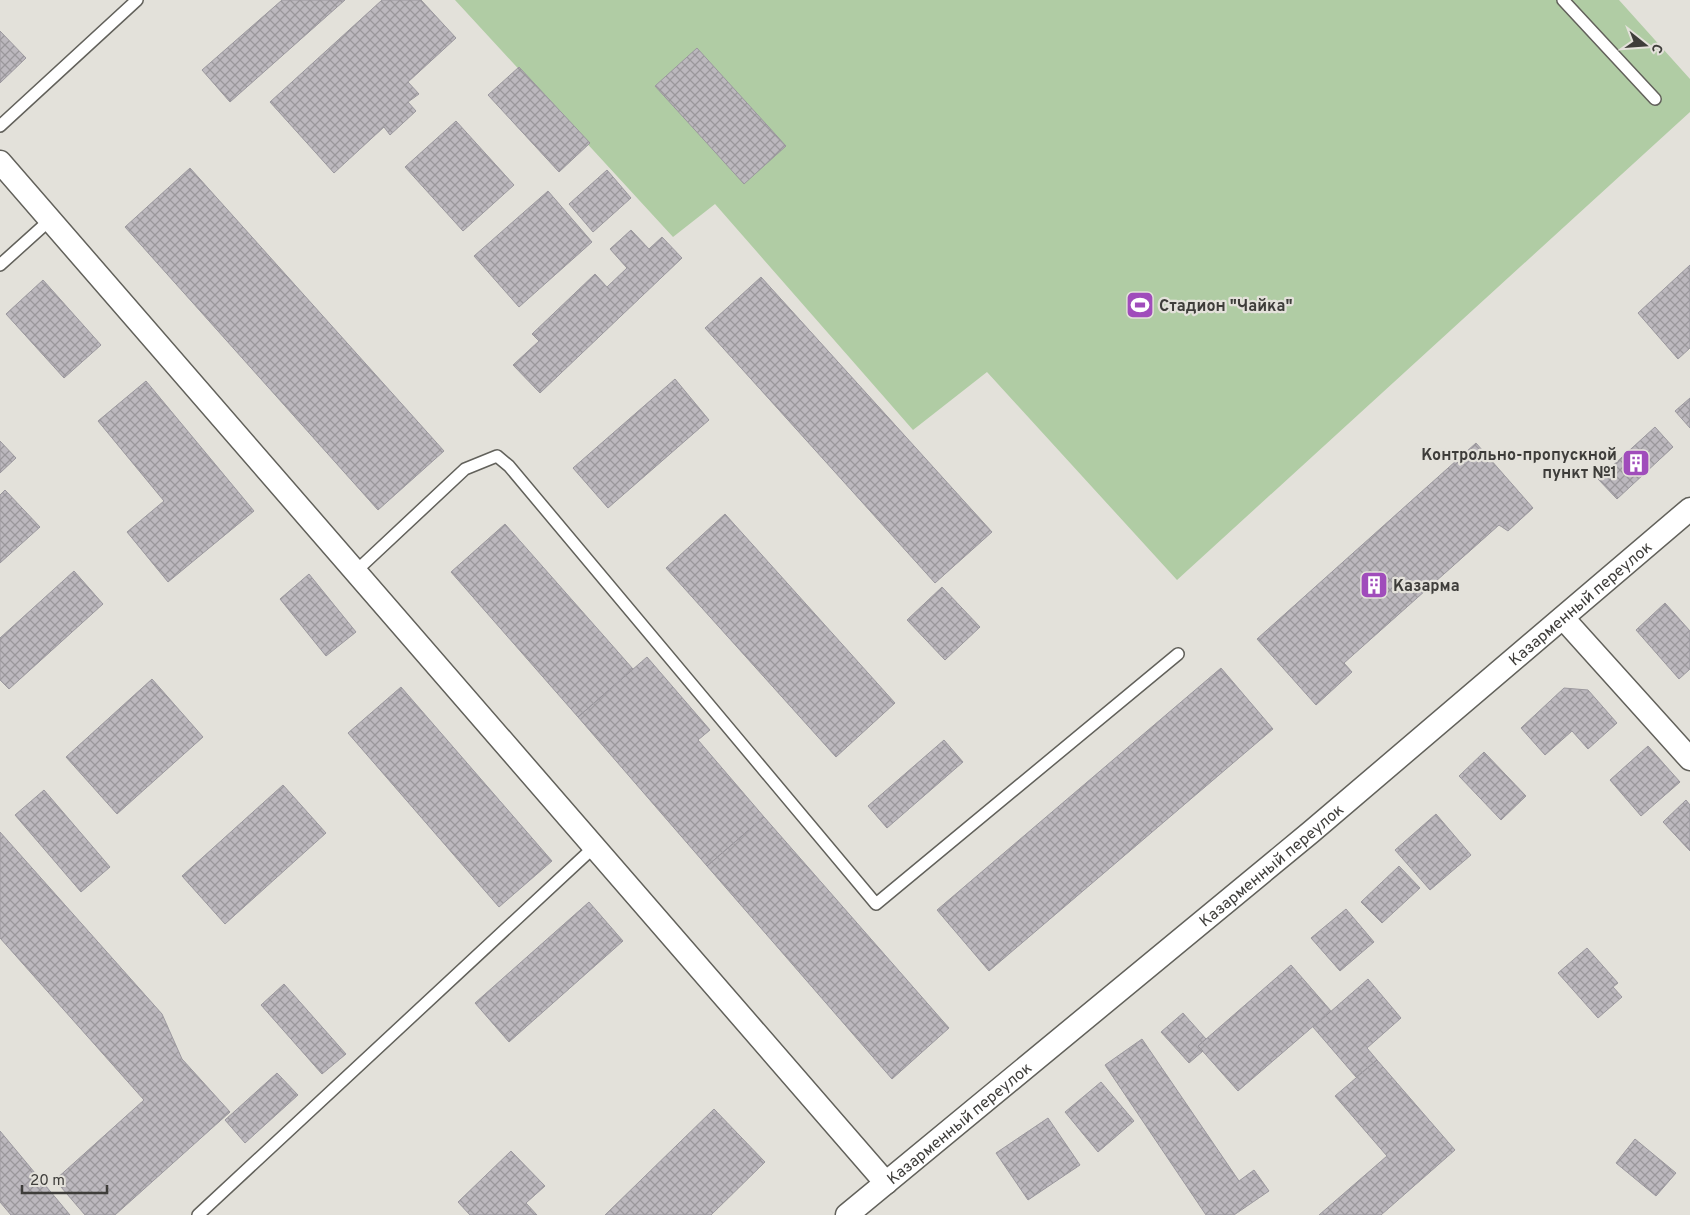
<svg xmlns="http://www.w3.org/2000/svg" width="1690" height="1215" viewBox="0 0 1690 1215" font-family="Overpass,sans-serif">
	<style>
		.grass { fill: #b0cca4 }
		.building { fill: url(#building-cross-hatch); stroke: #9b989e }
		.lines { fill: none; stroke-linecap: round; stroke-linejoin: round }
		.service-casing { stroke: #62615b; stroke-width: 14 }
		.minor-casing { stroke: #62615b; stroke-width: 25 }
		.service { stroke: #fff; stroke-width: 11 }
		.minor { stroke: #fff; stroke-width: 22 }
		.labels { text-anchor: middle; stroke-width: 4.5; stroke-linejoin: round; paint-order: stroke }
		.poi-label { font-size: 16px; font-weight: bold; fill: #3e3d3a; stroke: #e3e1da; text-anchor: start }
		.street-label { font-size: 16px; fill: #3e3d3a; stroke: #e3e1da }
	</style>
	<defs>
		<pattern id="building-cross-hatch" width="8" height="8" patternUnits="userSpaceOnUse" patternTransform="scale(1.25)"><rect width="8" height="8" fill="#bcb8be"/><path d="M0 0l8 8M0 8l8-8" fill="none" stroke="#9a979b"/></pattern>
	</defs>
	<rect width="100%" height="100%" fill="#e3e1da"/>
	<path class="grass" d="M455,0H1619L1690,79V112L1177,580L987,372L913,430L715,204L673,237Z"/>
	<path class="building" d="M282,0H345L230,102L202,70Z
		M382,0H421L456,38L408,82L419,94L408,102L416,111L390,135L384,127L334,173L270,102Z
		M0,31L26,58L0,83Z
		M697,48L786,146L744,184L655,86Z
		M519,67L590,143L559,172L488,95Z
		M456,121L514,185L463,231L405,167Z
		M190,168L444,451L378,510L125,227Z
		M607,170L631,198L593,232L569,204Z
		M548,191L592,242L519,307L474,256Z
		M631,230L649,249L662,237L682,258L540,393L513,365L539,341L532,334L595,274L607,287L627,268L610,249Z
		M1690,265V348L1678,359L1638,313Z
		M761,277L992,532L935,583L705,328Z
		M43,280L101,345L64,378L6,314Z
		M675,379L709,420L608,508L573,468Z
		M146,381L254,511L168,582L127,532L164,501L98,421Z
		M1690,398V428L1675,411Z
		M1655,427L1673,447L1617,499L1598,479Z
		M0,441L16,458L0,473Z
		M1476,443L1533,508L1508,531L1499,525L1344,663L1352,672L1316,705L1257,639Z
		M5,490L40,527L0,563V495Z
		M725,514L895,703L836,757L666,568Z
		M505,524L633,669L578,717L451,572Z
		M74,571L103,604L9,689L0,680V638Z
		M309,574L356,632L326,656L280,599Z
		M942,587L980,627L945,660L907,620Z
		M1665,603L1690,631V669L1679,679L1636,630Z
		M647,657L710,730L698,740L764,817L707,866L578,717Z
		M1221,668L1273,729L989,971L937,910Z
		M152,679L203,737L117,814L66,757Z
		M401,687L552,861L499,907L348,733Z
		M1564,688L1588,690L1617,723L1588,749L1572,731L1545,755L1521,728Z
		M944,740L963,762L887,828L868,806Z
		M1648,746L1680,782L1641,816L1610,780Z
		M1484,752L1526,796L1501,820L1459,776Z
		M283,785L326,833L225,924L182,876Z
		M44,790L110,867L81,892L15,815Z
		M1686,800L1690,805V851L1663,822Z
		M1436,814L1471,855L1430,890L1395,850Z
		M764,817L949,1028L892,1079L707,866Z
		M0,832L162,1014L182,1059L230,1112L115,1215H85L55,1180L144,1100L0,938Z
		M1399,866L1420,888L1382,923L1361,902Z
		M589,902L623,941L509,1042L475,1003Z
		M1346,909L1374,942L1340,971L1311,938Z
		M1587,948L1618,983L1613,987L1622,997L1598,1018L1558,973Z
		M1291,965L1331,1011L1238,1091L1198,1046Z
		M1368,979L1401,1018L1367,1048L1377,1060L1356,1077L1313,1027Z
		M284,984L346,1054L322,1074L261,1005Z
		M1183,1013L1206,1039L1198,1046L1203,1051L1189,1063L1161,1032Z
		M1142,1039L1239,1181L1254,1170L1269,1191L1234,1215H1206L1105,1065Z
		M1377,1060L1455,1150L1381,1215H1319L1387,1156L1335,1096Z
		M277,1073L298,1095L245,1143L225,1120Z
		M1101,1082L1134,1121L1098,1152L1065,1112Z
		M714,1109L765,1162L711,1215H605Z
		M1048,1118L1080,1165L1028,1200L996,1153Z
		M0,1131L70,1215H11L0,1202Z
		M1635,1139L1676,1173L1656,1196L1616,1163Z
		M511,1151L545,1186L526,1203L537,1215H470L458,1202Z"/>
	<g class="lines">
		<defs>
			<path id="service" d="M1563,0L1655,99
				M0,126L137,0
				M0,265L51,219
				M355,572L465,469L497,456L509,466L876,904L1178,654
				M198,1215L593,848"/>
			<g id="minor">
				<path d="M0,162L886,1183"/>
				<path d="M1563,618L1690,759"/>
				<path id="s1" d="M847,1215L1311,832L1690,509"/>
			</g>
		</defs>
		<use href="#service" class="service-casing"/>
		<use href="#minor" class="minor-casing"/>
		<use href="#service" class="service"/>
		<use href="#minor" class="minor"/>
	</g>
	<defs>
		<symbol id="stadium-square" viewBox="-11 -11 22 22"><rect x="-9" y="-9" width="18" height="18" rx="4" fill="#a04cbb" stroke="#e3e1da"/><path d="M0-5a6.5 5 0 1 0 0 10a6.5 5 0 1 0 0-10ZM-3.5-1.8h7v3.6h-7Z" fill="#fff"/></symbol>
		<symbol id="building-square" viewBox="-11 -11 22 22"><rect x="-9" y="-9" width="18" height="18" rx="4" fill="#a04cbb" stroke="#e3e1da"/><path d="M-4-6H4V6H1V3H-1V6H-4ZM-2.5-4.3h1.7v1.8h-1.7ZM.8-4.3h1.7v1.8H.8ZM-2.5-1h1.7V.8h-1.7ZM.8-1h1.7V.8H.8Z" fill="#fff"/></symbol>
	</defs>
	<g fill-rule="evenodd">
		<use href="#stadium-square" x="1124" y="289" width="32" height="32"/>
		<use href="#building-square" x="1620" y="447" width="32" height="32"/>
		<use href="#building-square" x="1358" y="569" width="32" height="32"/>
	</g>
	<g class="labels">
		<g class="poi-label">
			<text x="1159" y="311">Стадион "Чайка"</text>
			<text x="1617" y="460" text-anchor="end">Контрольно-пропускной<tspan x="1617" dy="18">пункт №1</tspan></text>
			<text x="1393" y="591">Казарма</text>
		</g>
		<g class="street-label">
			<text dy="6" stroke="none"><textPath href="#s1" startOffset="955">Казарменный переулок</textPath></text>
			<text dy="6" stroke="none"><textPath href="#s1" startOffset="550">Казарменный переулок</textPath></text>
			<text dy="6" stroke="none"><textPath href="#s1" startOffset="145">Казарменный переулок</textPath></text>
		</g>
	</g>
	<g transform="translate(1645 45) rotate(107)" stroke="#e3e1da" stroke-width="4" paint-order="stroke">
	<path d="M0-4L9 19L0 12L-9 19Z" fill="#3e3d3a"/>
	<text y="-8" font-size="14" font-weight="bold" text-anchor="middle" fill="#3e3d3a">С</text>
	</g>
	<path d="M22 1185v8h85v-8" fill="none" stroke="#3e3d3a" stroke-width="2.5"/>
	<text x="30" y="1185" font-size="15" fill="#3e3d3a" stroke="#e3e1da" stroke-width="4" paint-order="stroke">20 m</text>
</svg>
